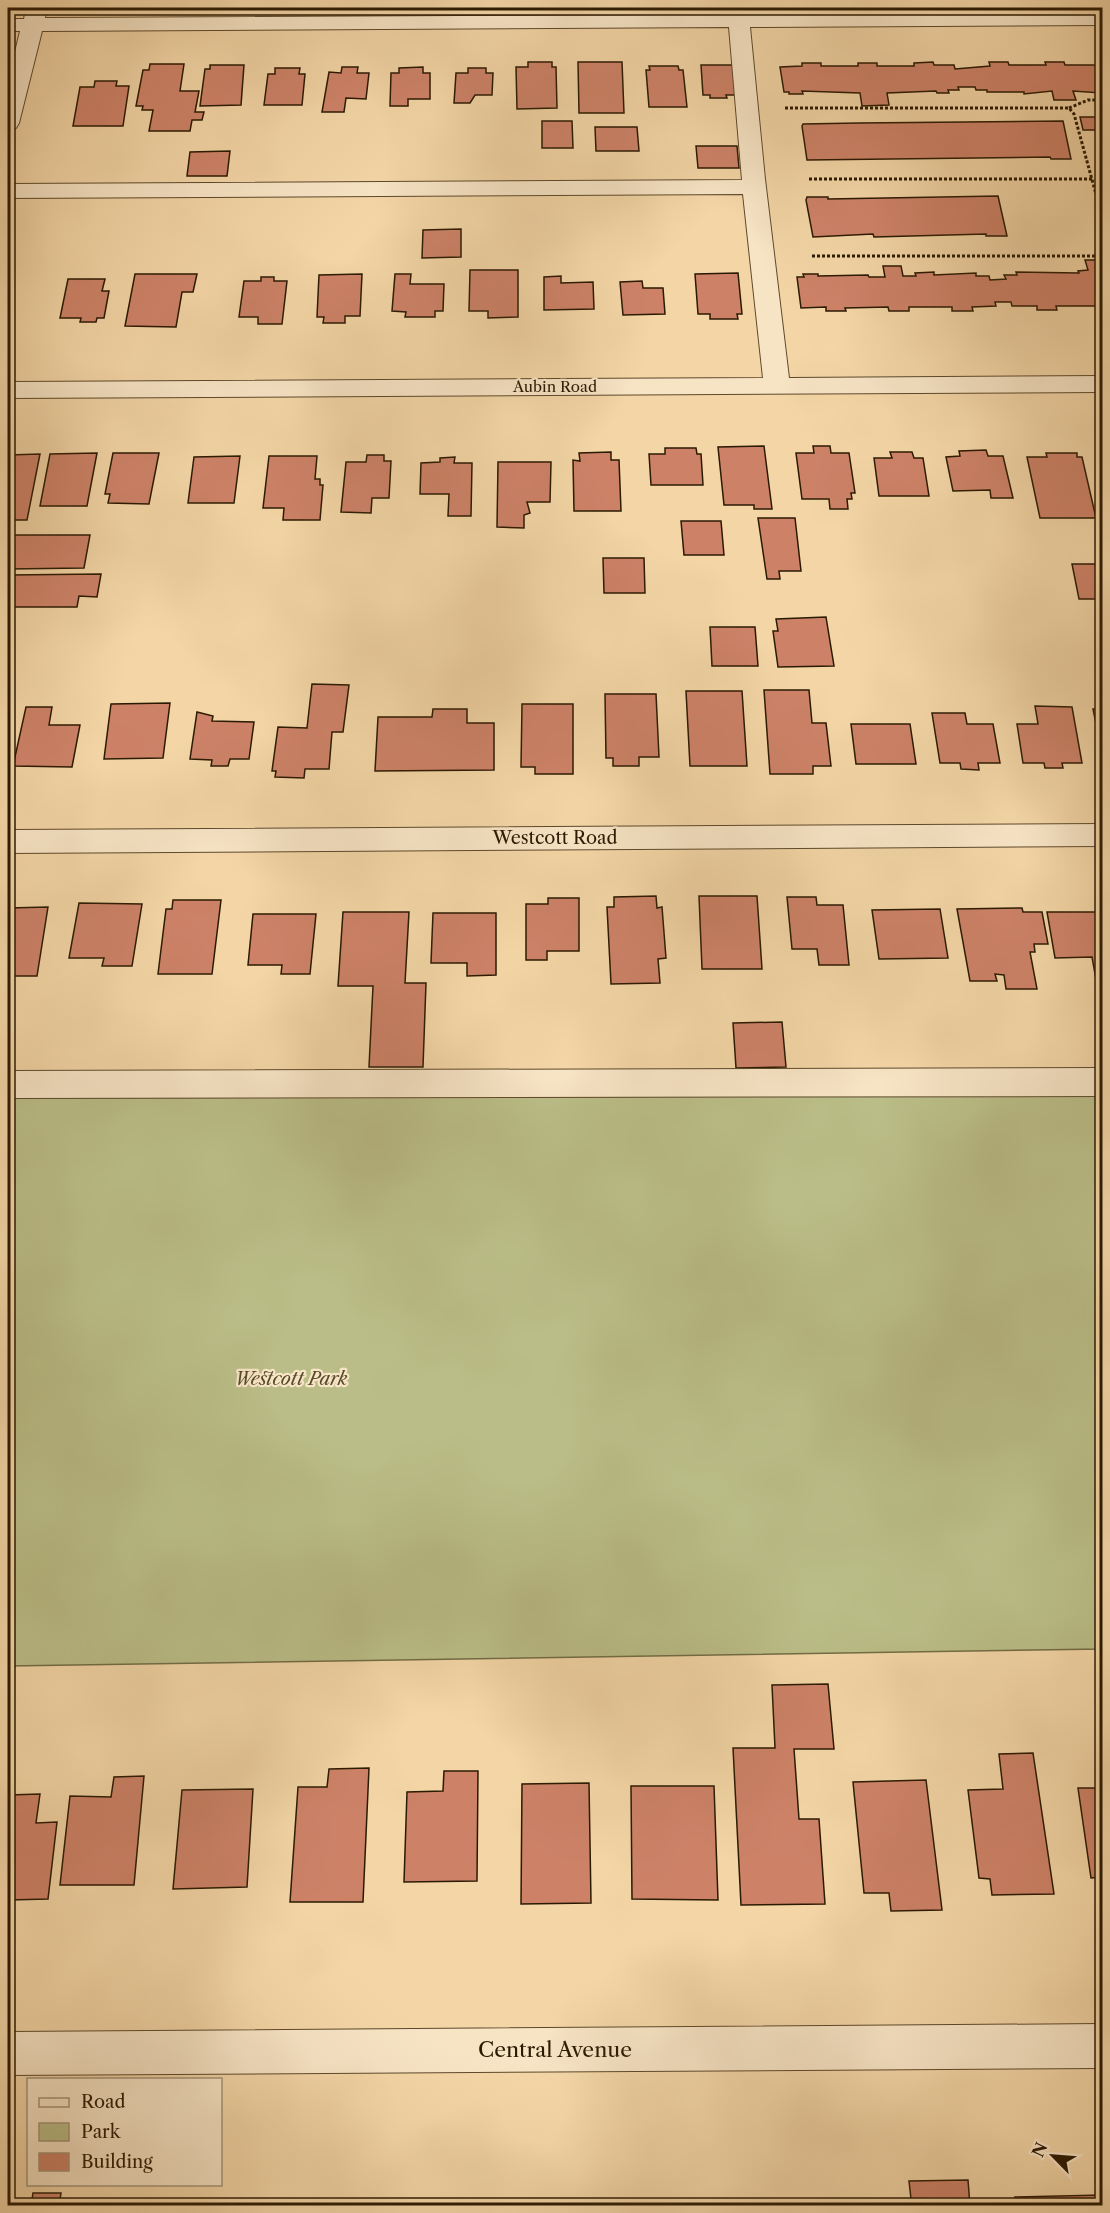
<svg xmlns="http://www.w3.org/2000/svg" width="1110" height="2213" viewBox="0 0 1110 2213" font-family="'Libre Caslon Text',serif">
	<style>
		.green { fill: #babd87; stroke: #726c44; stroke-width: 1.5 }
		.building { fill: #cd8268; stroke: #2b1a02; stroke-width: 1.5 }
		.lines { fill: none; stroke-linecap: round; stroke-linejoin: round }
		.minor-casing { stroke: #5d492b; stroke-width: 2 }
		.path { stroke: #2b1a02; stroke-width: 3; stroke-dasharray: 3 2; stroke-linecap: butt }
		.minor { fill: #f7e4c5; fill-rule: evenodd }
		.labels { text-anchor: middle; stroke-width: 4.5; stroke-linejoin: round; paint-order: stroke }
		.far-street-label { font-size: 15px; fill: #2b1a02; stroke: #f7e4c5 }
		.street-label { font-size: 18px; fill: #2b1a02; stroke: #f7e4c5 }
		.park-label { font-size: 18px; font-style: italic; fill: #564b2a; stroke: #f7e4c5 }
		.near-street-label { font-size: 21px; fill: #2b1a02; stroke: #f7e4c5 }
	</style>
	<rect width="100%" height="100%" fill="#f3d5a6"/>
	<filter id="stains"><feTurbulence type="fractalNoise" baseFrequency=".00333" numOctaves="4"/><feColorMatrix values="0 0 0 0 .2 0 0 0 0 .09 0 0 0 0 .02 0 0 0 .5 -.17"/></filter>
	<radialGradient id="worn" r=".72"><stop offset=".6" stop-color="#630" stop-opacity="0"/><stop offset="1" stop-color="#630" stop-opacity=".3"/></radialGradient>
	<path class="green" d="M1102,1095V1649L8,1666V1098Z"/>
	<path class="building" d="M528,62H552V67H556L557,108L517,109L516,67H528Z
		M578,62H622L624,113H579Z
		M933,62L934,65H954L955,69L990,66L989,62H1008L1009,65H1046L1045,62H1064L1065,65H1102V90H1100L1101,93L1073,91L1076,100H1054L1052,91L1024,94V92H987V90H976L975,87H958L959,90H948L949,93H937L936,91L887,93L889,105L862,106L860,93L802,91L803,94H789V92H784L780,67L802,66V63H821V66H858V63H877V66H914V63Z
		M150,64H184L180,91H199L195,112H204L202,120H192L190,131H149L153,110H142L143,106H136L143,70H149Z
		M210,65H244L241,105L200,106L205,69H210Z
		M701,65H738L741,95H726L727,98H710V95H703Z
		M649,66H678L679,70H683L687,107H649L646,70H650Z
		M342,67H358L357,73H369L366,99L346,98L344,112H322L329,72L341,73Z
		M423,67V73H430V99H408V106H390L391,73H399V68Z
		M275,68H300L299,74H305L302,105H264L268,74H275Z
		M468,68H486V73H493L492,95H475L470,103H454L456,73H468Z
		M95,81H117L116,86H129L123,126H73L80,87H94Z
		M1080,117H1102V130H1083Z
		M542,121H572L573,148H542Z
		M1063,121L1071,159H1051L1050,157L807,160L802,126L803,124L859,123Z
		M595,127H637L639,151H596Z
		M696,146H737L739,168H698Z
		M230,151L227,176H187L190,152Z
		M998,196L1007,236H986V234L874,237L873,234L813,237L806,200L807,197H828V199Z
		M461,229V257L422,258L423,230Z
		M1085,260H1102V309L1100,310L1099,306H1056L1057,310H1037V306H1012L1011,302H995L996,306L972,307L973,311H952V307H909V311H889L888,307L845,308L846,311H826V307L801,308L797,277H804L803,274H818V276L868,275L869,277H885L883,266H901L903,276H916L915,273L934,272V275L976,273V276H989L990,280L1006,279L1004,275H1017L1016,272L1079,273L1078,271L1088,270Z
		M470,270H518V317L488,318V311H469Z
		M738,273L742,314H737L738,319H710V314H698L695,274Z
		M135,274H197L193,292H182L176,327L125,326Z
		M362,274L360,316H345V323H323L324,317H317L319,275Z
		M395,274H411L410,284H444L443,311H435V317H405L406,312L392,311Z
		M561,276V283L593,282L594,309L544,310V277Z
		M261,277H274V281H287L282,324H258V317H239L244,281H261Z
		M68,279H105L102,291H109L104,318H97L96,322H80L81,318H60Z
		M642,281L643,288H663L665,314L623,315L620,282Z
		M764,446L772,509H754V505H724L718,447Z
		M813,446H830L831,453H849L855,493H851L852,499H847L848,509H830L829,499H802L796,453H814Z
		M665,448H696L697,454H701L703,485H651L649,454H665Z
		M986,450L988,456H1003L1013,498H991L990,490L953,491L946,457L960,456L959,451Z
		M611,452V460H619L621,511H574L573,460L580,461L579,453Z
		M890,452H912L914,458H923L929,496H879L874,458H892Z
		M97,453L87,506H40L50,454Z
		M113,453H159L149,504L108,503L110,494H105Z
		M1046,453H1077V457H1082L1096,518H1040L1027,457H1047Z
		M40,454L27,520H8V455Z
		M367,455H384V461H391L389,498H372L371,513L341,512L346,462H366Z
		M240,456L234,503H188L194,457Z
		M269,456H317L315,479H320V485H323L320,520H283L284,508H263Z
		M455,457L454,463H472L471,516H448L449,494H420L421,463L440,462V458Z
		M498,462H551L550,502H527L530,513L524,515V528L497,527Z
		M758,518H795L801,571H779L780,579H767Z
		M681,521H721L724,555H684Z
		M9,535H90L84,568L8,569Z
		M603,558H644L645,593H604Z
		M1072,564H1102V599H1079Z
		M101,574L97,597L79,596L77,607H8V575Z
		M826,617L834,666L778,667L773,631H778L776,619Z
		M710,627H755L758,666H712Z
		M312,684L349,685L343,732H332L329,769H305L304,778L275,777L276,771H272L278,727L307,728Z
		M764,690H809L812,723H826L831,766H813V774H770Z
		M686,691H742L747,766H690Z
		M605,694H656L659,757H639V766H613V758H606Z
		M170,703L163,758L104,759L111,704Z
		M522,704H573V774H535V767H521Z
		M1035,706L1072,707L1082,763H1062L1063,768H1045L1044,763H1023L1017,724H1038Z
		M26,707H52L49,725H80L72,767L13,766Z
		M433,709H467V723H494V770L375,771L378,717H432Z
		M1093,709H1102V753Z
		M197,712L213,716L212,721L254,722L249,759H230L228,766H211L212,760L190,759Z
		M932,713H965L967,724H993L1000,763H978L979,770L961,769L960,763H940Z
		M851,724H910L916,764H856Z
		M656,896L657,908L662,907L666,958L658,959L660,983L611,984L607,907H614V897Z
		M699,896H757L762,969H702Z
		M787,897H816L817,905H843L849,965H819L817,949H792Z
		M548,898H579V951H547V960H526V904H548Z
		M173,900H221L212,974H158L166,909H172Z
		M79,903L142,904L132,966H102L104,958H69Z
		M48,907L37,976H8V908Z
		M1022,908L1023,912H1042L1048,944H1034L1035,952H1030L1037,989H1006L1004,975L995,974L997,981H970L957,909Z
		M940,909L948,958L879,959L872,910Z
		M343,912H409L405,983H426L423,1067H369L373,986H338Z
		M1047,912H1102V985H1097L1092,957L1055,958Z
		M433,913H496V975L467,976V963H431Z
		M253,914H316L310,974H281L282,965H248Z
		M782,1022L786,1067L736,1068L733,1023Z
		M828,1684L834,1749H794L799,1819H819L825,1904L741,1905L733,1748H775L772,1685Z
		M1033,1753L1054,1894L992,1895L990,1879L979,1878L968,1790L1003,1789L999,1754Z
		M369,1768L363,1902H290L298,1787H327L329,1769Z
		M444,1771H478L477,1881L404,1882L407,1792L443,1791Z
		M144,1776L134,1885H60L70,1796L111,1797L114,1777Z
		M926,1780L942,1910L891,1911L889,1893H864L853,1782Z
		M589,1783L591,1903L521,1904L522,1784Z
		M631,1786H714L718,1900L632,1899Z
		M1078,1788H1102V1877L1091,1878Z
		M253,1789L247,1887L173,1889L182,1790Z
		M40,1794L36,1823L57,1822L48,1899L8,1900V1795Z
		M968,2180L970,2206H888L887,2199H911L909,2181Z
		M33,2193H61L59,2206H31Z
		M1102,2195V2206H1016L1015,2197Z
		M158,2203H207L206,2206H157Z
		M847,2204V2206L769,2205Z"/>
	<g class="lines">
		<defs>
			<path id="minor" d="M26,8H47L45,18L1102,13V25L750,27L765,179L789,378L1102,376V392L8,398V382L763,378L743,194L8,198V184L742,180L729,27L42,31L19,123L16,128L8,130V81L20,31H8V19H24Z
				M1102,824V846L8,853V830Z
				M1102,1068V1096L8,1098V1071Z
				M1102,2024V2068L8,2075V2032Z"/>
		</defs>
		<use href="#minor" class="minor-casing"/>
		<path class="path" d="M785,108H1069L1074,114L1102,216
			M1069,108L1088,100H1102
			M809,179H1092
			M812,256H1102"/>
		<use href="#minor" class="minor"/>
	</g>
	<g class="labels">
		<g class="far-street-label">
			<text x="555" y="392">Aubin Road</text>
		</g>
		<g class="street-label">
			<text x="555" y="844">Westcott Road</text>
		</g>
		<g class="park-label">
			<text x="291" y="1385">Westcott Park</text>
		</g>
		<g class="near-street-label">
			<text x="555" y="2057">Central Avenue</text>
		</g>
	</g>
	<rect width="1110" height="2213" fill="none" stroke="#f3d5a6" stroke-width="30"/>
	<rect x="9" y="9" width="1092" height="2195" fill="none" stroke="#2b1a02" stroke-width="3"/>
	<rect x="15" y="15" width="1080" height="2183" fill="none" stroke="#2b1a02" stroke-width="1.5"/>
	<rect x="27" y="2078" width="195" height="108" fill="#f7e4c5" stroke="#a59377" stroke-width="1.5"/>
	<rect x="39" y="2098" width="30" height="9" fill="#f7e4c5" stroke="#a59377" stroke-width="1.5"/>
	<text x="81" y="2108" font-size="18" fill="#2b1a02">Road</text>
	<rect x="39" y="2123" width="30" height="18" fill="#babd87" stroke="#a59377" stroke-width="1.5"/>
	<text x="81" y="2138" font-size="18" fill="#2b1a02">Park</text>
	<rect x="39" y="2153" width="30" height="18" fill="#cd8268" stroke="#a59377" stroke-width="1.5"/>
	<text x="81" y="2168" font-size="18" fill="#2b1a02">Building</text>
	<g transform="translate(1053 2156) rotate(295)" stroke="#f7e4c5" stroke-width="4.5" paint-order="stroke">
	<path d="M0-4.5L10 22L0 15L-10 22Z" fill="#2b1a02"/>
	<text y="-9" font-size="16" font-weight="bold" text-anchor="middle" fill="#2b1a02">N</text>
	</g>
	<rect width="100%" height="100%" filter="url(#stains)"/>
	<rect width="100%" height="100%" fill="url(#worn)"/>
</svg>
